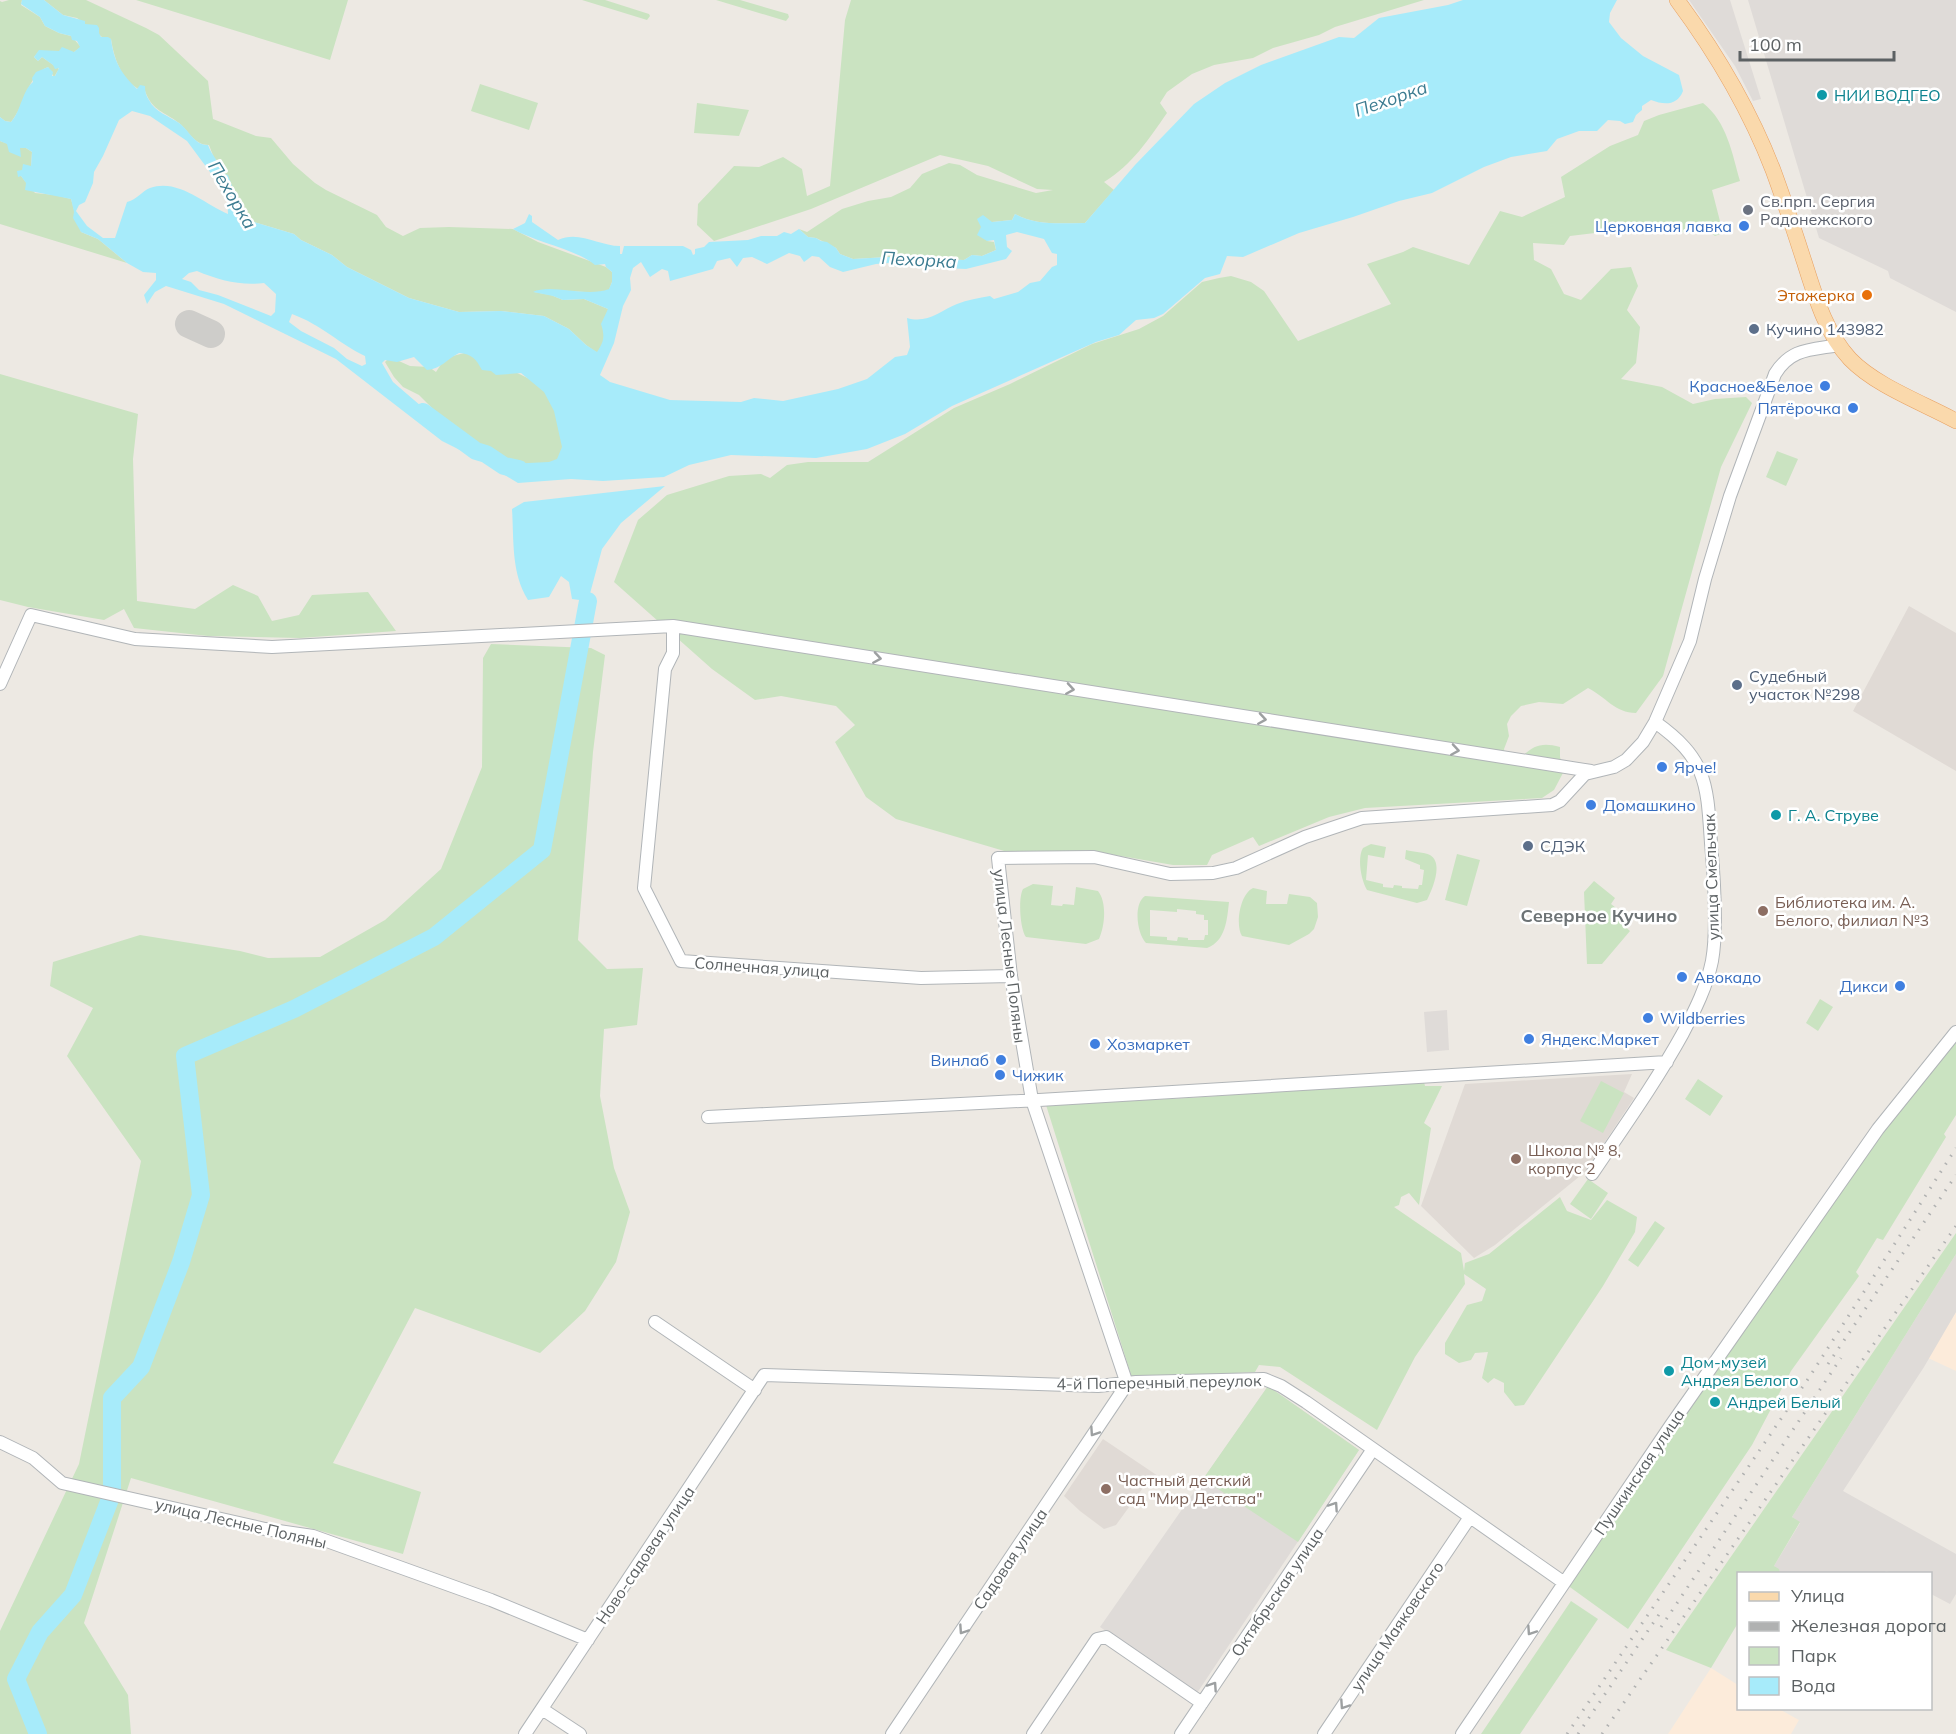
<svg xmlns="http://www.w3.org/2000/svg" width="1956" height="1734" viewBox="0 0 1956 1734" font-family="Mulish,sans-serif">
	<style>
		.commercial { fill: #fcebda }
		.industrial { fill: #dfdbd8 }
		.education { fill: #e0dad5 }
		.green { fill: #cae3c1; fill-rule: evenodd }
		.water { fill: #a7ebfa; fill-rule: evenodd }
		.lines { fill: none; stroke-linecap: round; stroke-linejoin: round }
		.river { stroke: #a7ebfa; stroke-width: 18 }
		.taxiway { stroke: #cecdca; stroke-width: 28 }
		.minor-casing { stroke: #b1b5b8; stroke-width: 14 }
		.major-casing { stroke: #e8a061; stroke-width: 16 }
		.minor { stroke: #fff; stroke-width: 12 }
		.major { stroke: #fad9ac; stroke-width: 15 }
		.rail { stroke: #b0b1b1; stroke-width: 3; stroke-dasharray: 1.5 8; stroke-linecap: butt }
		.oneway { stroke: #9da0a1 }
		.culture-dot { fill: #0f9aa8; stroke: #fff; stroke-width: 2 }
		.worship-dot { fill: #6b7280; stroke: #fff; stroke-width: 2 }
		.shop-dot { fill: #3f7fe0; stroke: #fff; stroke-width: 2 }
		.food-dot { fill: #e8710a; stroke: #fff; stroke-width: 2 }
		.service-dot { fill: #5c6f8a; stroke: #fff; stroke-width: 2 }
		.education-dot { fill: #8d6e63; stroke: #fff; stroke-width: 2 }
		.labels { text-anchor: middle; stroke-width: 5; stroke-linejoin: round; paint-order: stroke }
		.culture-label { font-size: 16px; fill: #0d838f; stroke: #fff; text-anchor: start }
		.worship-label { font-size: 16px; fill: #5b616d; stroke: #fff; text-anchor: start }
		.shop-label { font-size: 16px; fill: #366cbe; stroke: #fff; text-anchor: start }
		.food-label { font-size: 16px; fill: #c56008; stroke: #fff; text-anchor: end }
		.service-label { font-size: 16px; fill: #4e5e75; stroke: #fff; text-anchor: start }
		.street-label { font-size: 16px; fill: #5c6163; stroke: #fff }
		.education-label { font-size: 16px; fill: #785e54; stroke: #fff; text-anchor: start }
		.water-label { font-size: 18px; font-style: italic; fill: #3c7c91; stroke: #fff }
		.neighbourhood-label { font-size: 18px; font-weight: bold; fill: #6d7375; stroke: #fff }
	</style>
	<rect width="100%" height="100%" fill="#ede9e3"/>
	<path class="commercial" d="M1956,1312V1371L1928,1358Z
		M1711,1668L1738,1685V1708L1779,1709L1799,1720L1791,1734H1668Z"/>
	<path class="industrial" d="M1689,0H1730L1761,99L1753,101L1735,66Z
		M1748,0H1956V312L1890,278L1888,271L1819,238Z
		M1447,1010L1449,1050L1427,1052L1424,1012Z
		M1956,1254V1312L1924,1367L1843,1491L1956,1554V1594L1950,1604L1931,1594L1930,1574L1892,1573L1886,1571L1884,1574H1780L1774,1566L1800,1523L1792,1517Z
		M1268,1386L1359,1450L1197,1693L1100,1627Z"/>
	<path class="education" d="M1909,606L1956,633V771L1853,711Z
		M1632,1074L1624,1092L1634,1098L1585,1172L1495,1245L1474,1258L1421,1206L1465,1084Z
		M1103,1439L1158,1476L1155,1479L1148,1481L1116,1525L1104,1529L1080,1511L1064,1496Z"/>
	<path class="green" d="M9,0H22L21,5L40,17L45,26L59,33L71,36L81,47L74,52L39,51L34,57L38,61L42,57L59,69L54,77L48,67C27,75 25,106 11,122L5,121L0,117V1L2,2Z
		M44,0H86L146,28L159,35L208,81L213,119L256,136L271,138L293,164L315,183L326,190L377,215L386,227L403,236L420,228L449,227L513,229L538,242L606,267L612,272V282L609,290L600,293L553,290L534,292L551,295L563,300L584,299L608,309L603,344L597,353L586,345L569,329L544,316L501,311L459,312L409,298L347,267L332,255L301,240L294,234L254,222L238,202L219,162L214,158L209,145C194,145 189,131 179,123C164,111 153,112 145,91C123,86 114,59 111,39L102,37L77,18L63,15Z
		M136,0H348L330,60Z
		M582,0H605L649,14L650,16L647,20Z
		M716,0H740L788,14L789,17L786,21Z
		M851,0H1424L1335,27L1319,35L1273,48L1253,58L1214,65L1192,74L1167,92L1160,103L1167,113C1149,139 1132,165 1104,182L1114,190L1085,223C1061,223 1036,226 1015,214L1012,220L992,222L981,227L987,241L994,242L996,250L982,256L972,255L964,260L940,259L922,255L853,259L840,254L836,248L816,238L808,237L799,229L807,232L842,209L868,201L891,197L910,188L922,174L949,163L960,165L977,175L1036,193L1053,190L1037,189L988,166L940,155L811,209L714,241L697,225L698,204L734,166L759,167L783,157L802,169L807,196L830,186L845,20Z
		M480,84L538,103L529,130L471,111Z
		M697,103L749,110L739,136L694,133Z
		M1703,103C1727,122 1732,153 1740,181L1712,190L1723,233L1715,236L1707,229L1677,233L1661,225L1570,236L1564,245L1533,243L1534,260L1551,269L1564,294L1581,300L1611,269L1631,267L1638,286L1627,310L1640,327L1636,363L1621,379L1662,387L1693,404L1715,399L1746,397L1752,403L1721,467L1663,676L1636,713C1615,713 1606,697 1588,688L1563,704L1539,702L1521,706L1511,716L1507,724L1509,736L1504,749L1506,760L1517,762C1531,747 1539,741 1560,747V757L1564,771L1554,790L1542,798L1365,808L1329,817L1259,846L1253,837L1212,855L1207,865H1173L1086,850L1064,854L1011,853L896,819L866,797L835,742L855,725L836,706L781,696L755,700L712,669L614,582L638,520L667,495L729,476L761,474L770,478L787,465L808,462H868L954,408L1010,384L1092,344L1139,329L1163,316L1202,282L1219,278L1231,276L1251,282L1264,291L1298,341L1391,304L1367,264L1403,252L1413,247L1469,265L1500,211L1522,217L1565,197L1561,177L1610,146L1638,135L1644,121L1659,115Z
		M0,141L20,148H26L32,152L31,166L21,176L35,193L55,195L71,199L81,232L98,239L127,263L0,224Z
		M472,351L546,387L558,417L565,453L552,464L525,465L504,464L470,443L447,423L419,395L403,387L394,377L385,362L390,357L410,366L429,367L436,372L445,358Z
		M0,374L138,414L133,459L137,601L195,609L233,585L258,596L272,621L299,615L312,595L368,592L396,631L300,638L208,636L134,628L124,609L104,620L28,607L0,600Z
		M1777,451L1798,459L1786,486L1766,477Z
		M491,644L591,648L605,655L593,752L578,940L607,969L643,968L637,1025L604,1029L600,1096L614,1168L630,1212L616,1262L585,1311L540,1353L415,1308L333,1463L421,1492L403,1554L131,1478L84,1623L128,1695L131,1734H0V1631L79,1464L141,1161L67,1056L93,1008L50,986L53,962L140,935L240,951L268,958L320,957L385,920L441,869L482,767L483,658Z
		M1371,844L1386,847L1384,858L1368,855L1366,880L1383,884V887L1393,888L1394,885L1402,886V888L1418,889L1419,885H1422L1424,870L1420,869V865L1405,859L1406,850C1414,852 1424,852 1430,855C1444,863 1432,890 1427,900L1417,903L1367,890C1361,880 1357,858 1363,848Z
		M1457,854L1480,860L1467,906L1445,900Z
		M1594,881L1615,898L1611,904L1629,918L1623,925L1630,931L1602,964H1587L1584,892Z
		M1033,884L1053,886L1051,905L1062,906L1063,904L1074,905L1076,887L1098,891C1107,902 1105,926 1099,939L1086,944L1026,937C1020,929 1018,898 1023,889Z
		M1253,888L1267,891L1266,904H1287L1289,894L1310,897L1317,903L1318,917L1314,929L1309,934L1289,945L1242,936C1235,925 1240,894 1253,888Z
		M1145,896L1229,902C1227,919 1226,941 1207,948L1146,943C1137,934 1133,904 1145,896ZM1177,909L1196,911V914L1204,915V920H1208V935H1205L1204,940H1188V938L1178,937L1177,941L1167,940V937L1150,936V910L1177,912Z
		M1820,999L1833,1007L1818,1031L1806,1023Z
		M1956,1039V1115L1944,1134L1946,1137L1883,1240L1877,1238L1856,1272L1859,1276L1791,1371L1752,1445L1628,1629L1567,1585L1730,1347L1888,1122Z
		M1698,1079L1723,1096L1710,1116L1685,1099Z
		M1601,1081L1624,1093L1603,1133L1580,1121Z
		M1424,1082L1425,1086H1442L1424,1123L1431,1128L1419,1205L1409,1193L1401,1197L1399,1205L1394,1207L1461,1253L1464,1271L1465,1263L1489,1254L1560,1197L1567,1211L1591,1220L1607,1200L1637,1217L1635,1232L1603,1286L1524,1405L1515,1406L1504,1392V1383L1494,1378L1488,1383L1482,1378L1488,1352L1475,1353L1471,1360L1459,1363L1445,1354V1343L1467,1305L1482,1301L1486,1289L1464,1274L1465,1284L1415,1357L1377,1430L1280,1367L1259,1365L1255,1372L1132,1378L1046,1105L1188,1098Z
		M1588,1179L1608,1193L1591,1219L1570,1204Z
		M1655,1221L1665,1228L1638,1267L1628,1260Z
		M1956,1233V1254L1792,1517L1800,1522L1774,1566L1779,1569L1780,1573L1738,1574V1623L1711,1668L1666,1650Z
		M1268,1386L1359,1450L1298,1542L1203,1479Z
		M1571,1601L1598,1619L1520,1734H1481Z"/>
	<path class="water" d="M22,0H44L63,15L85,21V24L97,25L99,28V33L101,37H108L111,39C114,62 121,73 137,89L140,85L145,86C145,91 146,96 149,100C155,112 169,116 179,123C189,130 195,146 208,145C212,156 220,163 224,174L228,175L238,202L254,222L294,234L301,240L332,255L347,267L409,298L459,312L501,311L544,316L569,329L586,345L597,352C604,342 605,336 601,324L608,309L584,299L563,300L553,296L533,292C551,283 586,298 609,289L612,282V272L606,267L605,264L595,265C578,250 535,242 513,229L525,223L529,214L532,216V222L558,240C579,230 599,246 620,246V254H622L624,246H683L691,250L693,255L695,254V249L704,247L709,242L748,240L761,236H777L784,232L791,234L799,229L808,237L816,238L821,241L827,242L836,248L840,254L853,259L922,255L940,259L964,260L972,255L982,256L996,250L994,240L987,241L977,235L981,227L977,219L983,215L992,222L1012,220L1015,214C1036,226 1061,223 1085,223L1135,165L1194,104L1225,83L1261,65L1339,37L1354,38L1379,18L1448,5L1463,0H1617L1610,13L1609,22L1621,38L1643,56L1679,75L1683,91C1677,106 1664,105 1651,100L1642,106V110L1636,115L1633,122L1625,124L1620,121L1608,120L1597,131H1579L1557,139L1547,151L1511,157L1484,167L1432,193L1399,201L1353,217L1299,233L1243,257L1227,256L1220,274L1205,278L1163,314L1154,318L1136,320L1119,335L1096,342L952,406L905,434L867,449L816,458L731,455L689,465L664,477L603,481L571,479L518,483L480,460L442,441L336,359L224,304L166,286L155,292L147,304L144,295L156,280V273L143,272L127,263L98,239L81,232L73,218L74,212L71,199L25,190L26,183L21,176L18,177L17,171L22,170L23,164L31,166L32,152L26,148H20L21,157L9,152L7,144L0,141V117L5,121L11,122C21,111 22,91 33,82L32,78L36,72L48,67L53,72L52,76H55L59,68L55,69L53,65L42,57L38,61L34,57L39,50L59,51L62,47L74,52L80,47L77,41L72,40L71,36L59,33L45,26L40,17L21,4ZM132,111L150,116L187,141L227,195L228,214C204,204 178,178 150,188C142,191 138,199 127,202L115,238H103L87,226L76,211L79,205L85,202L93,183L94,172L103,156L119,120ZM1017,232L1044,239L1052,253L1057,254V265L1052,267L1040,281L1030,283L1018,292L994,299L990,296C979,298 967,300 957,304C940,311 927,324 907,318L910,347L907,355L895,357L867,379L838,389L783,401L754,398L741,402L670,400L610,382L600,375L614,343L623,306L631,290L630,278L633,268L641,262L650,277L662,269L668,271L670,281L713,269L717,261L730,258L737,267L743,258L752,257L767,264L789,253L800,256L804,262L812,256L819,257L830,267L843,272L876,264L888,263L897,267L912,263L924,267L966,269L1006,259L1012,251L1007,247L1006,235ZM197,271C218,280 241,286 264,283L276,294L275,312L271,316L218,295L199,290L191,282L182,279L189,273ZM292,314C322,325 338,343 365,356L366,364L362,366L347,359L334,348L301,331L289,322ZM459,353C472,354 476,359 482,370L491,371L496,375L521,373L544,392L554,411L562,447L557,459L549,462L506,464L497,462L449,430L393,382L382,363L385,360L397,362L414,357L427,370C441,369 447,359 459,353Z
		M665,486L621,523L602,549L588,601L572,599L569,582L561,576L549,597L528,600C511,573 514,540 512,509L524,502Z"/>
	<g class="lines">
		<path class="river" d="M423,412L476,451L486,454L504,466L519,469
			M38,1734L16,1679L40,1632L73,1595L112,1494V1398L141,1367L181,1262L201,1195L185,1056L294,1009L434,937L542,850L588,601"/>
		<path class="taxiway" d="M189,324L211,334"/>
		<defs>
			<path id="minor" d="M673,626V653L665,669L644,888L681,961L921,978L1011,976
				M0,684L31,615L135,639L272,647L673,626L1591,771
				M708,1117L1039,1100L1667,1062
				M1592,1174C1623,1128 1656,1082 1683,1033C1695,1010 1707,986 1712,961C1718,928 1714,877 1711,843C1707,783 1707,759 1655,722
				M655,1322L755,1390
				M1127,1384L1032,1100L1011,976L998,858L1094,857L1170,874L1213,873L1236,868L1305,837L1362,818L1552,805L1560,801L1585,774L1614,767L1626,760L1643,742L1655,722L1690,641L1705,579L1730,496L1775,374C1791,348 1811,350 1839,345
				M0,1442L33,1458L62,1483L265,1529L313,1536L491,1600L588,1640
				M542,1709L580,1734
				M525,1734L764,1375L1098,1386L1136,1382L1264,1379L1281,1386L1306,1402L1563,1582
				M892,1734L1127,1384
				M1033,1734L1097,1639L1106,1637L1202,1703
				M1181,1734L1373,1449
				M1324,1734L1470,1517
				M1462,1734L1671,1425L1878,1129L1956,1032"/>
			<path id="major" d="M1677,0C1717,54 1749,108 1773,170C1784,200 1794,230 1804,261C1815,295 1825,332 1850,359C1876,386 1923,403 1956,421"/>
		</defs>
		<use href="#minor" class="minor-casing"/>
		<use href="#major" class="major-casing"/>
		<use href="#minor" class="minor"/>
		<use href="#major" class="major"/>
		<path class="rail" d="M1828,1364L1956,1175
			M1661,1627L1841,1358
			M1567,1734L1810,1376L1956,1148
			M1578,1734L1662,1610
			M1602,1734L1956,1226"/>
	</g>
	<defs><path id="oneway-chevron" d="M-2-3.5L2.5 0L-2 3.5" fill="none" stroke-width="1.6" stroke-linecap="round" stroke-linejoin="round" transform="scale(1.5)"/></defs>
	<g class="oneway">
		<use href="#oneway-chevron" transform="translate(877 658) rotate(9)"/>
		<use href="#oneway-chevron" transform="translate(1070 689) rotate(9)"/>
		<use href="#oneway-chevron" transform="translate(1262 719) rotate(9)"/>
		<use href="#oneway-chevron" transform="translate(1455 750) rotate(9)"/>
		<use href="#oneway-chevron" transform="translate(1094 1432) rotate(124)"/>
		<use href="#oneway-chevron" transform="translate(1334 1506) rotate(-56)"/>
		<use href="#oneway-chevron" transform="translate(963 1630) rotate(124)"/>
		<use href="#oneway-chevron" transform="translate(1531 1631) rotate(124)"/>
		<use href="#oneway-chevron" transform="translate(1213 1686) rotate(-56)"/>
		<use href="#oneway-chevron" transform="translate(1344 1705) rotate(124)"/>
	</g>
	<g class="culture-dot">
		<circle cx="1822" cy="95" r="6"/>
		<circle cx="1776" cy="815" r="6"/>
		<circle cx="1669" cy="1371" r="6"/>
		<circle cx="1715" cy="1402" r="6"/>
	</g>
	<circle class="worship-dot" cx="1748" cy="210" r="6"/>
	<g class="shop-dot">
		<circle cx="1744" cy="226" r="6"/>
		<circle cx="1825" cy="386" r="6"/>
		<circle cx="1853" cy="408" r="6"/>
		<circle cx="1662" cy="767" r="6"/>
		<circle cx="1591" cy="805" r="6"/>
		<circle cx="1682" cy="977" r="6"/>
		<circle cx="1900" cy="986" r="6"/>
		<circle cx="1648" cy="1018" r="6"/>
		<circle cx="1529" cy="1039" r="6"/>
		<circle cx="1095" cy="1044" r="6"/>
		<circle cx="1001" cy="1060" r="6"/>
		<circle cx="1000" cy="1075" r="6"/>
	</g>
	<circle class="food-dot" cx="1867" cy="295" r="6"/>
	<g class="service-dot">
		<circle cx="1754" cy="329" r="6"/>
		<circle cx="1737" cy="685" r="6"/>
		<circle cx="1528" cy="846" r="6"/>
	</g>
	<g class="education-dot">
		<circle cx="1763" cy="911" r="6"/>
		<circle cx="1516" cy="1159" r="6"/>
		<circle cx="1106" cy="1489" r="6"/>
	</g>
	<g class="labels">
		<g class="culture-label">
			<text x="1834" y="101">НИИ ВОДГЕО</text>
			<text x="1788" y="821">Г. А. Струве</text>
			<text x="1681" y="1368">Дом-музей<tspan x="1681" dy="18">Андрея Белого</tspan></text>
			<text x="1727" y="1408">Андрей Белый</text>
		</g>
		<g class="worship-label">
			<text x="1760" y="207">Св.прп. Сергия<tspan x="1760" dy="18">Радонежского</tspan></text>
		</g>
		<g class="shop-label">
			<text x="1732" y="232" text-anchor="end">Церковная лавка</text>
			<text x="1813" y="392" text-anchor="end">Красное&amp;Белое</text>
			<text x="1841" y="414" text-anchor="end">Пятёрочка</text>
			<text x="1674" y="773">Ярче!</text>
			<text x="1603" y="811">Домашкино</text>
			<text x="1694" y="983">Авокадо</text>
			<text x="1888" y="992" text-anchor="end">Дикси</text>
			<text x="1660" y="1024">Wildberries</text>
			<text x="1541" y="1045">Яндекс.Маркет</text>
			<text x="1107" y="1050">Хозмаркет</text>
			<text x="989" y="1066" text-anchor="end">Винлаб</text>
			<text x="1012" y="1081">Чижик</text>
		</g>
		<g class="food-label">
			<text x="1855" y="301">Этажерка</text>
		</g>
		<g class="service-label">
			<text x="1766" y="335">Кучино 143982</text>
			<text x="1749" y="682">Судебный<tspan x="1749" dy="18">участок №298</tspan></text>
			<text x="1540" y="852">СДЭК</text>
		</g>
		<g class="street-label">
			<text transform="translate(1711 877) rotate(-92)" y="6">улица Смельчак</text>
			<text transform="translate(1010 956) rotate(83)" y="6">улица Лесные Поляны</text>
			<text transform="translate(762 967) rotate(4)" y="6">Солнечная улица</text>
			<text transform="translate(1159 1382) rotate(-1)" y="6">4-й Поперечный переулок</text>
			<text transform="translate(1639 1472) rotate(-56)" y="6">Пушкинская улица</text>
			<text transform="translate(241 1523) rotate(13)" y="6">улица Лесные Поляны</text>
			<text transform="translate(645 1555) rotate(-56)" y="6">Ново-садовая улица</text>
			<text transform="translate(1010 1559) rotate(-56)" y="6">Садовая улица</text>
			<text transform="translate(1277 1592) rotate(-56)" y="6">Октябрьская улица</text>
			<text transform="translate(1397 1626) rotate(-56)" y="6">улица Маяковского</text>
		</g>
		<g class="education-label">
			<text x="1775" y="908">Библиотека им. А.<tspan x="1775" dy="18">Белого, филиал №3</tspan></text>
			<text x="1528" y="1156">Школа № 8,<tspan x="1528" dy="18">корпус 2</tspan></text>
			<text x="1118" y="1486">Частный детский<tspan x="1118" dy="18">сад "Мир Детства"</tspan></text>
		</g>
		<g class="water-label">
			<text transform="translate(1391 99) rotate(-19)" y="6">Пехорка</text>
			<text transform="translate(232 195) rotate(59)" y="6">Пехорка</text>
			<text transform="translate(919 260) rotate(3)" y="6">Пехорка</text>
		</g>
		<g class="neighbourhood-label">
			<text x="1599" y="922">Северное Кучино</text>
		</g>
	</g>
	<rect x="1737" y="1572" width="195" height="138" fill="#ffffff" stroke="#bec0c1" stroke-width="1.5"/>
	<rect x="1749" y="1592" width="30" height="9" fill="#fad9ac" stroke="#bec0c1" stroke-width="1.5"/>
	<text x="1791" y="1602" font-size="18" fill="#5c6163">Улица</text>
	<rect x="1749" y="1622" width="30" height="9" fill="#b0b1b1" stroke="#bec0c1" stroke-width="1.5"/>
	<text x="1791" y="1632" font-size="18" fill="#5c6163">Железная дорога</text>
	<rect x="1749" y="1647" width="30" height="18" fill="#cae3c1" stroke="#bec0c1" stroke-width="1.5"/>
	<text x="1791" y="1662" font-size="18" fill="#5c6163">Парк</text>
	<rect x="1749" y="1677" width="30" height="18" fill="#a7ebfa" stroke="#bec0c1" stroke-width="1.5"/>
	<text x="1791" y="1692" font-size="18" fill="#5c6163">Вода</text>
	<path d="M1740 51v9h154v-9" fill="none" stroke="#5c6163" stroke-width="3"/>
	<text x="1749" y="51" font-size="18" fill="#5c6163" stroke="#ffffff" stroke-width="4.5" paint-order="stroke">100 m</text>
</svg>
